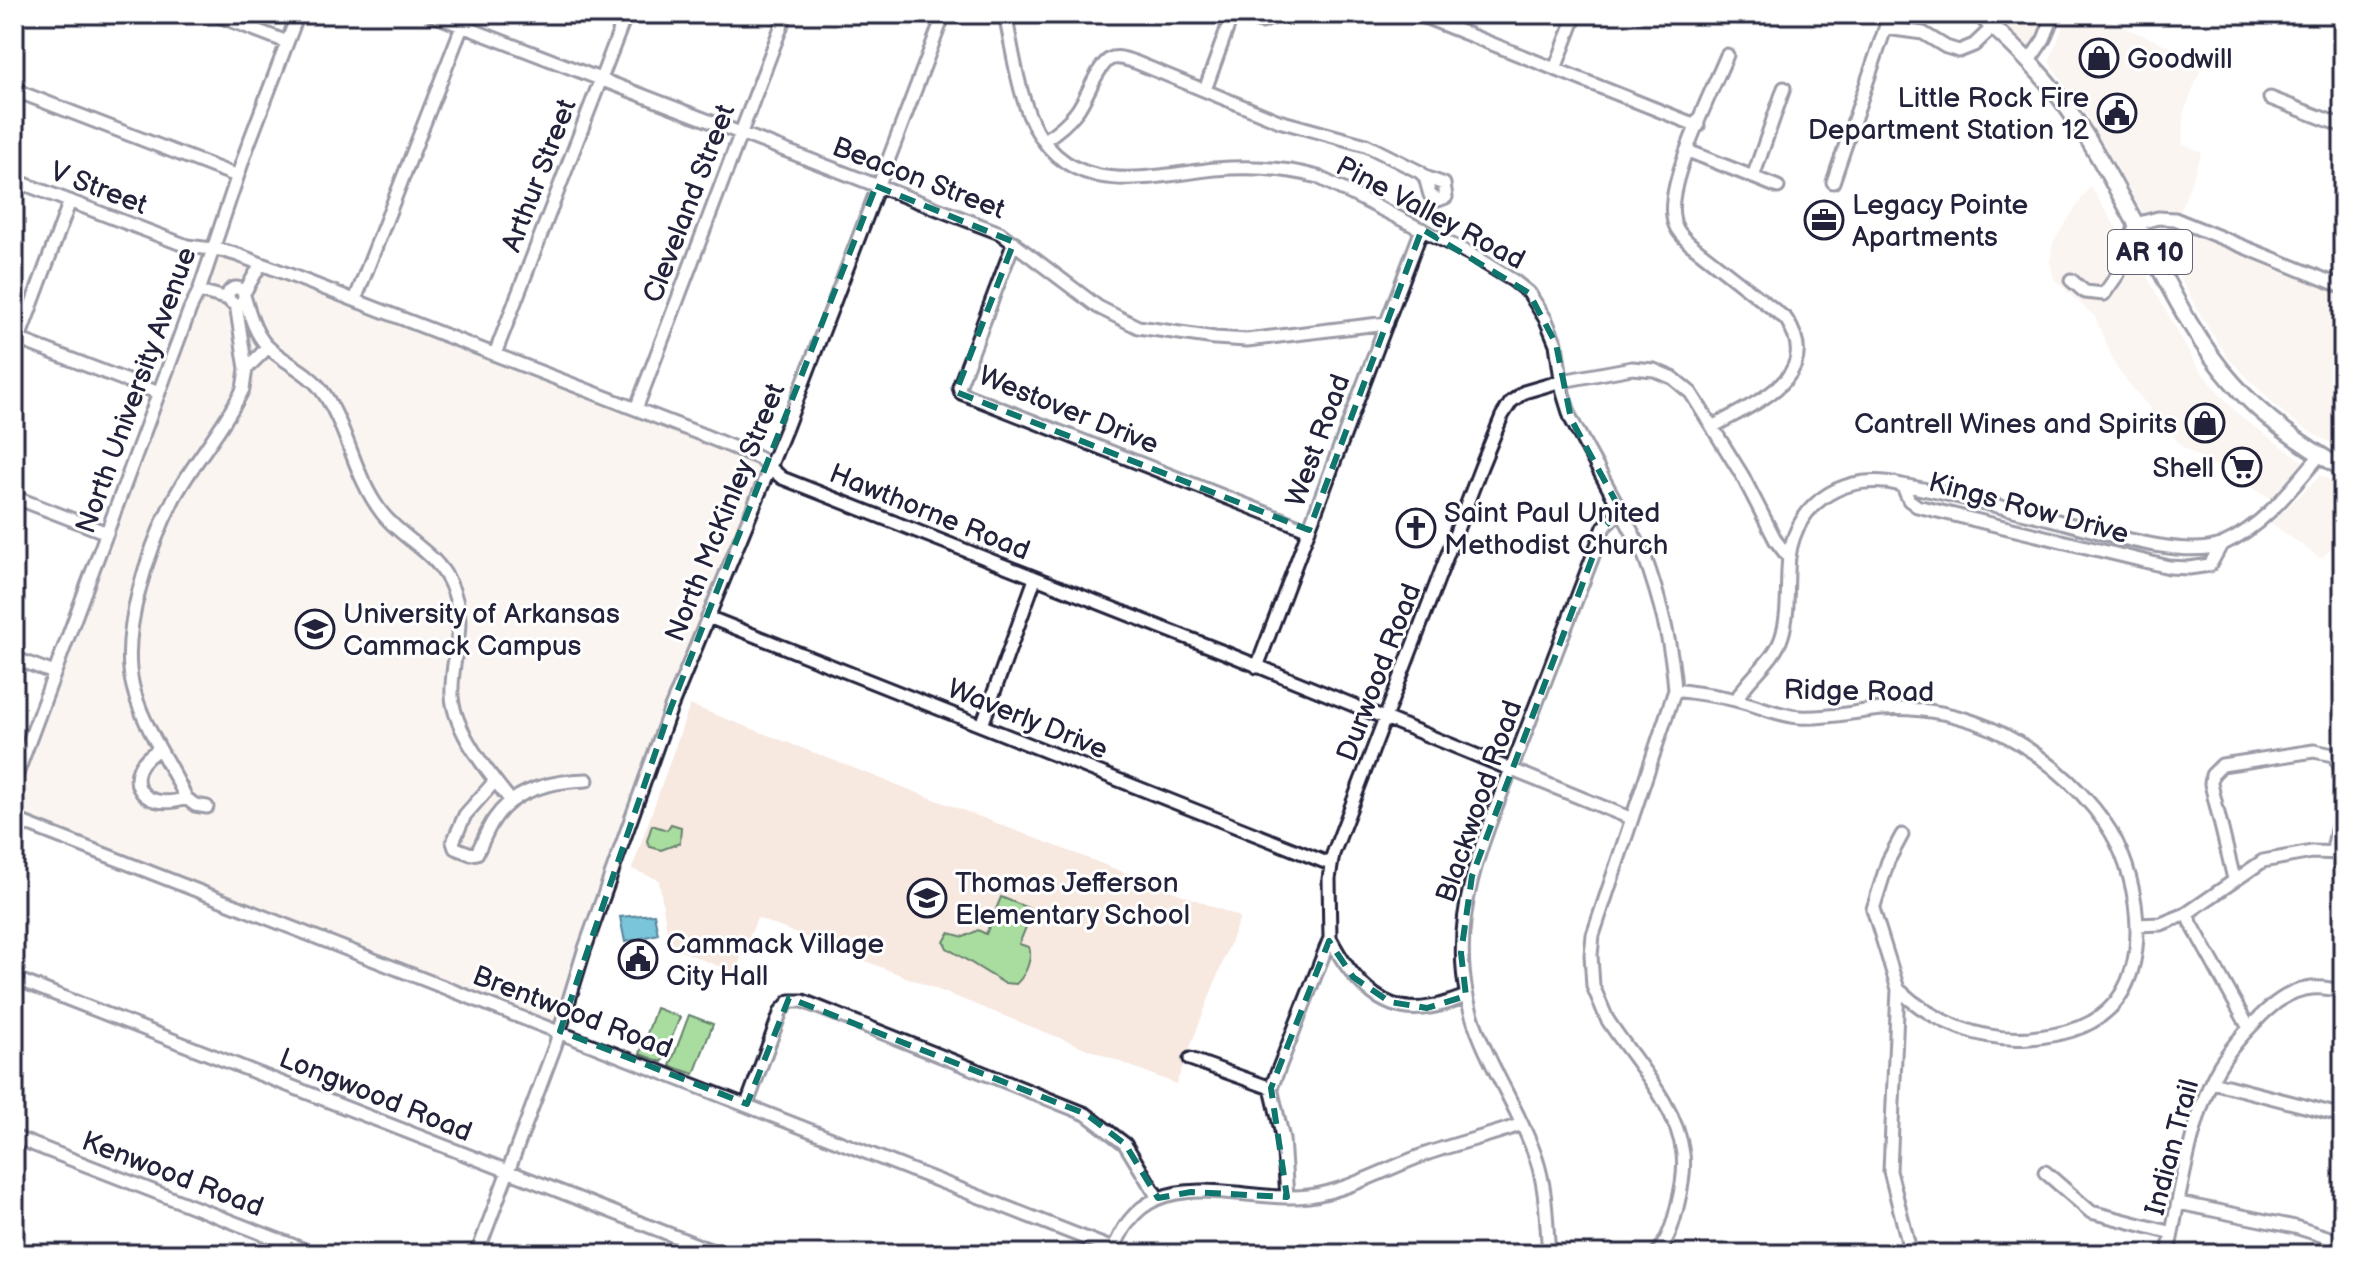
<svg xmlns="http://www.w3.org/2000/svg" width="2357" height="1268" viewBox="0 0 2357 1268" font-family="'Balsamiq Sans',sans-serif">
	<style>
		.built { fill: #f7e8e0 }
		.green { fill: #a9dd9f; stroke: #66806d; stroke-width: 2 }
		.water { fill: #7ac5da; stroke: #57849a; stroke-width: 2 }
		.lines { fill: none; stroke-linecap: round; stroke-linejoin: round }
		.minor-casing { stroke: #22223b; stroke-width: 17 }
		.major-casing { stroke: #22223b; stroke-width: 20 }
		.minor { stroke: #fff; stroke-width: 11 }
		.major { stroke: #fff; stroke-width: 14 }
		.marked { fill: none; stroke: #0f766e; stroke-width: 6; stroke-dasharray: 16 10; stroke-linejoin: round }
		.labels { text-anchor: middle; stroke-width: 6; stroke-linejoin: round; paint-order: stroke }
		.shield { fill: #fff; stroke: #646476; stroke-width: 2 }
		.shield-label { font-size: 26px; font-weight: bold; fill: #22223b }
		.poi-label { font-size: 28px; fill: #22223b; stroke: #fff; text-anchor: start }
		.street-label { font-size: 28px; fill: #22223b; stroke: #fff }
	</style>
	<rect width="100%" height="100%" fill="#fff"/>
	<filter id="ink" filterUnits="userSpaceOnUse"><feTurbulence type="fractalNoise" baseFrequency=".0125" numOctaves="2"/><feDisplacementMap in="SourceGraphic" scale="16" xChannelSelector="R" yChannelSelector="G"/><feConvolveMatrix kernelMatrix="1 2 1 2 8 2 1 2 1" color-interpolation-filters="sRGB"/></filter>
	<g filter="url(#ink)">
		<path class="built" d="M1979,14H2054L2029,61Z
			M2068,14H2114L2112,22L2204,61L2184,112L2182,144L2202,152L2175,226L2220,242L2343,294V450L2299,425L2278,408L2229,359L2209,329L2088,117L2049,62Z
			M2090,186L2148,278L2196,365L2230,406L2246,421L2303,461L2272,499L2181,446L2117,369L2095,317L2054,279L2050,262L2053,242Z
			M214,250L703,435L768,469L708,617L560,1031L14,819V783Z
			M2321,475L2343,487V559L2331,549L2321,559L2271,523Z
			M690,705L1240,917L1176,1084L757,918L735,973L669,946L659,880L632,869Z"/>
		<path class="green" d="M671,824L681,827L680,843L661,850L650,847L647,841L652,825L667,830Z
			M1001,897L1033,910L1019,944L1029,947C1033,959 1025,976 1016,984L1004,983L947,948L944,942L949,933L964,937L978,930L986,934Z
			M656,1008L680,1017L662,1062L640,1054Z
			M689,1015L713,1024L694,1074L670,1066Z"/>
		<path class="water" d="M654,914L658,934L625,942L620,917Z"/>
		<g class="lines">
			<defs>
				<path id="minor" d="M214,14L287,42
					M431,14L1000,233L1098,307L1138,327L1215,338L1247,340L1387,323
					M1005,14C1012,47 1017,84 1029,115C1065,201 1144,177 1215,169C1250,166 1285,168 1318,177L1470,254L1514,281L1529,293L1546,320L1556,344L1563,393L1571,419L1643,552C1659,596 1672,643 1675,690L1593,935L1591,955L1593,986L1607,1019C1633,1060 1677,1104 1683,1154C1685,1170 1682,1187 1678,1203C1674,1221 1669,1240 1656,1254
					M1230,14L1262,22L1280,14
					M1417,14L1698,126
					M1886,28L1923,33L1946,47L1959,51L1974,45L1993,27
					M2029,61L2044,39L2054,14
					M1555,69L1576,14
					M14,90L237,176
					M1205,90L1232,15
					M2270,98L2343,126
					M1044,140C1057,132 1068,123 1077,111C1087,98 1097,66 1110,59C1118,55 1127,60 1135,62L1279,121L1366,145L1420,172L1425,177
					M1688,151L1778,187
					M1425,177L1444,184L1446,197L1438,200L1430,195Z
					M1753,177L1784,88
					M14,180L187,246L221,250L238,255L703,435L759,458L782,478L1221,651L1630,818
					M1833,182L1890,14
					M1014,242L959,387L961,393L1309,530
					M2071,280L2085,292L2104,294L2118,274L2136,224L2158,218L2175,219L2343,287
					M228 296a8 8 0 1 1 16 0a8 8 0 1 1-16 0Z
					M199,291L229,299
					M244,293L261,264
					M244,296C250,314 254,332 267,346C283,362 306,370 320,388C348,425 353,476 382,513C402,539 435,551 450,583C470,625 450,654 452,696C454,731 490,775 511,801
					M355,300L467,14
					M15,338L159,393
					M14,352L70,201
					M495,354L626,14
					M246,369L268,347
					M636,409L786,14
					M1714,426C1754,403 1825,377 1786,319L1689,243C1681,235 1674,228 1673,216C1667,181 1712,91 1727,55
					M1902,485C1952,494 2001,507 2050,519C2092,529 2184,561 2223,544C2264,526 2292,488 2320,455
					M14,497L107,533
					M708,617L1330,864
					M14,658L54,673
					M1257,667L1422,229
					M1675,690C1695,693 1716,695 1735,700C1757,705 1776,715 1799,717C1827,719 1856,711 1883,709C1919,707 1957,714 1990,728C2035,748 2077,783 2105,823C2138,869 2155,967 2108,1010C2087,1030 2058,1035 2030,1038C1981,1042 1933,1022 1898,989
					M1736,700C1749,676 1774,662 1782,636C1790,610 1786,583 1789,557C1797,499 1849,471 1902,485L1909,500L1917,506L2169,567L2189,568L2210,565L2221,545
					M982,725L1035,579
					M160,749C118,771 138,815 186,798
					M495,781L465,815L453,842L455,848L471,854L477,853C483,842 487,829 495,818C515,789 554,781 587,780
					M14,782L190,309L199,291L247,148L298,14
					M207,807L195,805L186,798C169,761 143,727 133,687C119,632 149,548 174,498C194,461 224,428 243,389L246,369L236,304
					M14,819L1113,1249
					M1902,835L1888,861L1873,909L1898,989L1890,1171L1911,1254
					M2234,879L2211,784L2212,775L2222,765L2314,751L2333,755C2353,778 2337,823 2333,851
					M2186,914L2249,1028
					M2137,925L2161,924L2186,914L2263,861L2312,852L2343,853
					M1330,938C1349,975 1381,1017 1430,1007C1443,1005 1455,1000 1466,996
					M14,978L720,1254
					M1190,1059L1271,1088
					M2212,1082L2343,1116
					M747,1104L781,1011L790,1001H803L1086,1114L1125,1144L1158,1198
					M14,1137L315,1254
					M2045,1172L2091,1212L2172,1233
					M1287,1197L1283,1139L1271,1088L1330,938L1329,879L1333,854L1481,467L1502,416L1511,402L1524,392L1562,381L1632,368L1654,370L1673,378L1691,393L1742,475L1776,541L1789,558
					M2179,1203L2295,1227L2343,1242
					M1112,1253C1121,1230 1133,1209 1157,1199C1201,1180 1262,1202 1309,1196C1349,1190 1386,1169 1423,1155C1456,1143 1490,1136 1522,1124
					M477,1254L555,1046L584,951L670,710L786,428L944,14
					M1549,1254C1546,1222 1547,1190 1536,1158C1517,1102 1477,1051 1466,992C1449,901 1493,818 1524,736C1551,666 1578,596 1604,527L1621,511
					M2168,1254C2179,1199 2193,1103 2224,1059C2233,1045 2245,1032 2256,1021C2281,994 2306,980 2343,992"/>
				<path id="major" d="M1979,14C2003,36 2027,58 2048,83C2083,124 2109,176 2135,222C2165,277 2191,336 2233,383C2264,419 2303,445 2343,469"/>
			</defs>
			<use href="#minor" class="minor-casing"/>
			<use href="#major" class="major-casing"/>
			<use href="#minor" class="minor"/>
			<use href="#major" class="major"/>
		</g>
	</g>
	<path d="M0 0H2357V1268H0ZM876,186L1014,242L956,392L1309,530L1422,229L1529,293L1556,344L1571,419L1621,511L1604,527L1472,876L1461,953L1466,996L1427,1008L1390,1002L1353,977L1329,941L1271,1088L1287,1197L1191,1192L1158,1198L1125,1144L1086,1114L789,998L747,1104L560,1031L670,710Z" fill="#fff" fill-opacity=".55" fill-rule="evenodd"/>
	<path class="marked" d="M876,186L1014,242L956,392L1309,530L1422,229L1529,293L1556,344L1571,419L1621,511L1604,527L1472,876L1461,953L1466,996L1427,1008L1390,1002L1353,977L1329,941L1271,1088L1287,1197L1191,1192L1158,1198L1125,1144L1086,1114L789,998L747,1104L560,1031L670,710Z"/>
	<defs>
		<symbol id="shop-ring" viewBox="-11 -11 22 22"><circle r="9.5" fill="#fff" stroke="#22223b" stroke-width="1.5"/><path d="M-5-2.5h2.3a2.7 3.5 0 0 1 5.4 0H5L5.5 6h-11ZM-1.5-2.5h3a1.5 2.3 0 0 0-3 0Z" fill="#22223b"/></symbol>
		<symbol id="civic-ring" viewBox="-11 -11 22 22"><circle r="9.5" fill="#fff" stroke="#22223b" stroke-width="1.5"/><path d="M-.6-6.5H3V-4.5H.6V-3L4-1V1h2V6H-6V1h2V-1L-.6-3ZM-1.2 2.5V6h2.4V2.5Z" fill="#22223b"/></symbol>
		<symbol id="office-ring" viewBox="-11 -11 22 22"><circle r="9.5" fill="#fff" stroke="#22223b" stroke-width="1.5"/><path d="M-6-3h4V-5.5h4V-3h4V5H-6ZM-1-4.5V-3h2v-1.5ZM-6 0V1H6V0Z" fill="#22223b"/></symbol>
		<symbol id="supermarket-ring" viewBox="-11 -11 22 22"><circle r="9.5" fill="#fff" stroke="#22223b" stroke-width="1.5"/><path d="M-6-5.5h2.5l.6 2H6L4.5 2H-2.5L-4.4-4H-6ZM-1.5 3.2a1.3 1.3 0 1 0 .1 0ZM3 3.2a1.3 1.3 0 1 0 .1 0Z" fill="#22223b"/></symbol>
		<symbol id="church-ring" viewBox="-11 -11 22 22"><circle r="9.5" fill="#fff" stroke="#22223b" stroke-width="1.5"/><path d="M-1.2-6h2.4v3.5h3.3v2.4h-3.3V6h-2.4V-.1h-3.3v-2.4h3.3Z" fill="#22223b"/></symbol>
		<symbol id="university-ring" viewBox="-11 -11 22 22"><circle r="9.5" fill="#fff" stroke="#22223b" stroke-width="1.5"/><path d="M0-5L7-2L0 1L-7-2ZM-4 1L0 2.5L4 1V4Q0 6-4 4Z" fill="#22223b"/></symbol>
		<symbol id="school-ring" viewBox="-11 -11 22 22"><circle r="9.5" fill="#fff" stroke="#22223b" stroke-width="1.5"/><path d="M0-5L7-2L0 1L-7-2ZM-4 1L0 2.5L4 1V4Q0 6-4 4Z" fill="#22223b"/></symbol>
	</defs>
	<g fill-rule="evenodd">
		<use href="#shop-ring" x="2077" y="36" width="44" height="44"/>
		<use href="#civic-ring" x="2095" y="91" width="44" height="44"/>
		<use href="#office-ring" x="1802" y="198" width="44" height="44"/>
		<use href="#shop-ring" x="2183" y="401" width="44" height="44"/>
		<use href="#supermarket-ring" x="2220" y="445" width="44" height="44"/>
		<use href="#church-ring" x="1394" y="506" width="44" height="44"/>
		<use href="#university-ring" x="293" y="607" width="44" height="44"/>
		<use href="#school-ring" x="905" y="876" width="44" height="44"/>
		<use href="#civic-ring" x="616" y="937" width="44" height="44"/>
	</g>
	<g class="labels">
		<rect class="shield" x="2108" y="230" width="84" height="44" rx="6"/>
		<g class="shield-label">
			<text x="2150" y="261">AR 10</text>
		</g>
		<g class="poi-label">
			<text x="2127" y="68">Goodwill</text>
			<text x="2089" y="107" text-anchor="end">Little Rock Fire<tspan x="2089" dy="32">Department Station 12</tspan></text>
			<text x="1852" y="214">Legacy Pointe<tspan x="1852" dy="32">Apartments</tspan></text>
			<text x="2177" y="433" text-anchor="end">Cantrell Wines and Spirits</text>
			<text x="2214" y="477" text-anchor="end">Shell</text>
			<text x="1444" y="522">Saint Paul United<tspan x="1444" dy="32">Methodist Church</tspan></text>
			<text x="343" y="623">University of Arkansas<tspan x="343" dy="32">Cammack Campus</tspan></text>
			<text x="955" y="892">Thomas Jefferson<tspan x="955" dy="32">Elementary School</tspan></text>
			<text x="666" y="953">Cammack Village<tspan x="666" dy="32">City Hall</tspan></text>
		</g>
		<g class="street-label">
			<text transform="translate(538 175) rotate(-69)" y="10">Arthur Street</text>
			<text transform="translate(919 177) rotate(21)" y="10">Beacon Street</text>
			<text transform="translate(99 187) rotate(21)" y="10">V Street</text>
			<text transform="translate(688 203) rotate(-69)" y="10">Cleveland Street</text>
			<text transform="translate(1431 212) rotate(28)" y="10">Pine Valley Road</text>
			<text transform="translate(135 390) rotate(-70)" y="10">North University Avenue</text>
			<text transform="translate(1069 409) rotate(22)" y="10">Westover Drive</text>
			<text transform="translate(1317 440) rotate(-70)" y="10">West Road</text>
			<text transform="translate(2029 507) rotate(15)" y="10">Kings Row Drive</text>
			<text transform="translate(930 511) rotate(22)" y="10">Hawthorne Road</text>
			<text transform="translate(724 512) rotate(-68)" y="10">North McKinley Street</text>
			<text transform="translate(1378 672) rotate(-69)" y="10">Durwood Road</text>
			<text transform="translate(1859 690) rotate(1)" y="10">Ridge Road</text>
			<text transform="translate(1028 718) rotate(22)" y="10">Waverly Drive</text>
			<text transform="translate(1478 801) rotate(-71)" y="10">Blackwood Road</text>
			<text transform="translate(573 1011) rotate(21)" y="10">Brentwood Road</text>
			<text transform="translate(376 1094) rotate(22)" y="10">Longwood Road</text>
			<text transform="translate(2171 1147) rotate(-75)" y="10">Indian Trail</text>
			<text transform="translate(173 1173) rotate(21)" y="10">Kenwood Road</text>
		</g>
	</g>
	<rect width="2357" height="1268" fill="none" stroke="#fff" stroke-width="48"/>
	<rect x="24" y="24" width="2309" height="1220" fill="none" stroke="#22223b" stroke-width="3" filter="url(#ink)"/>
</svg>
